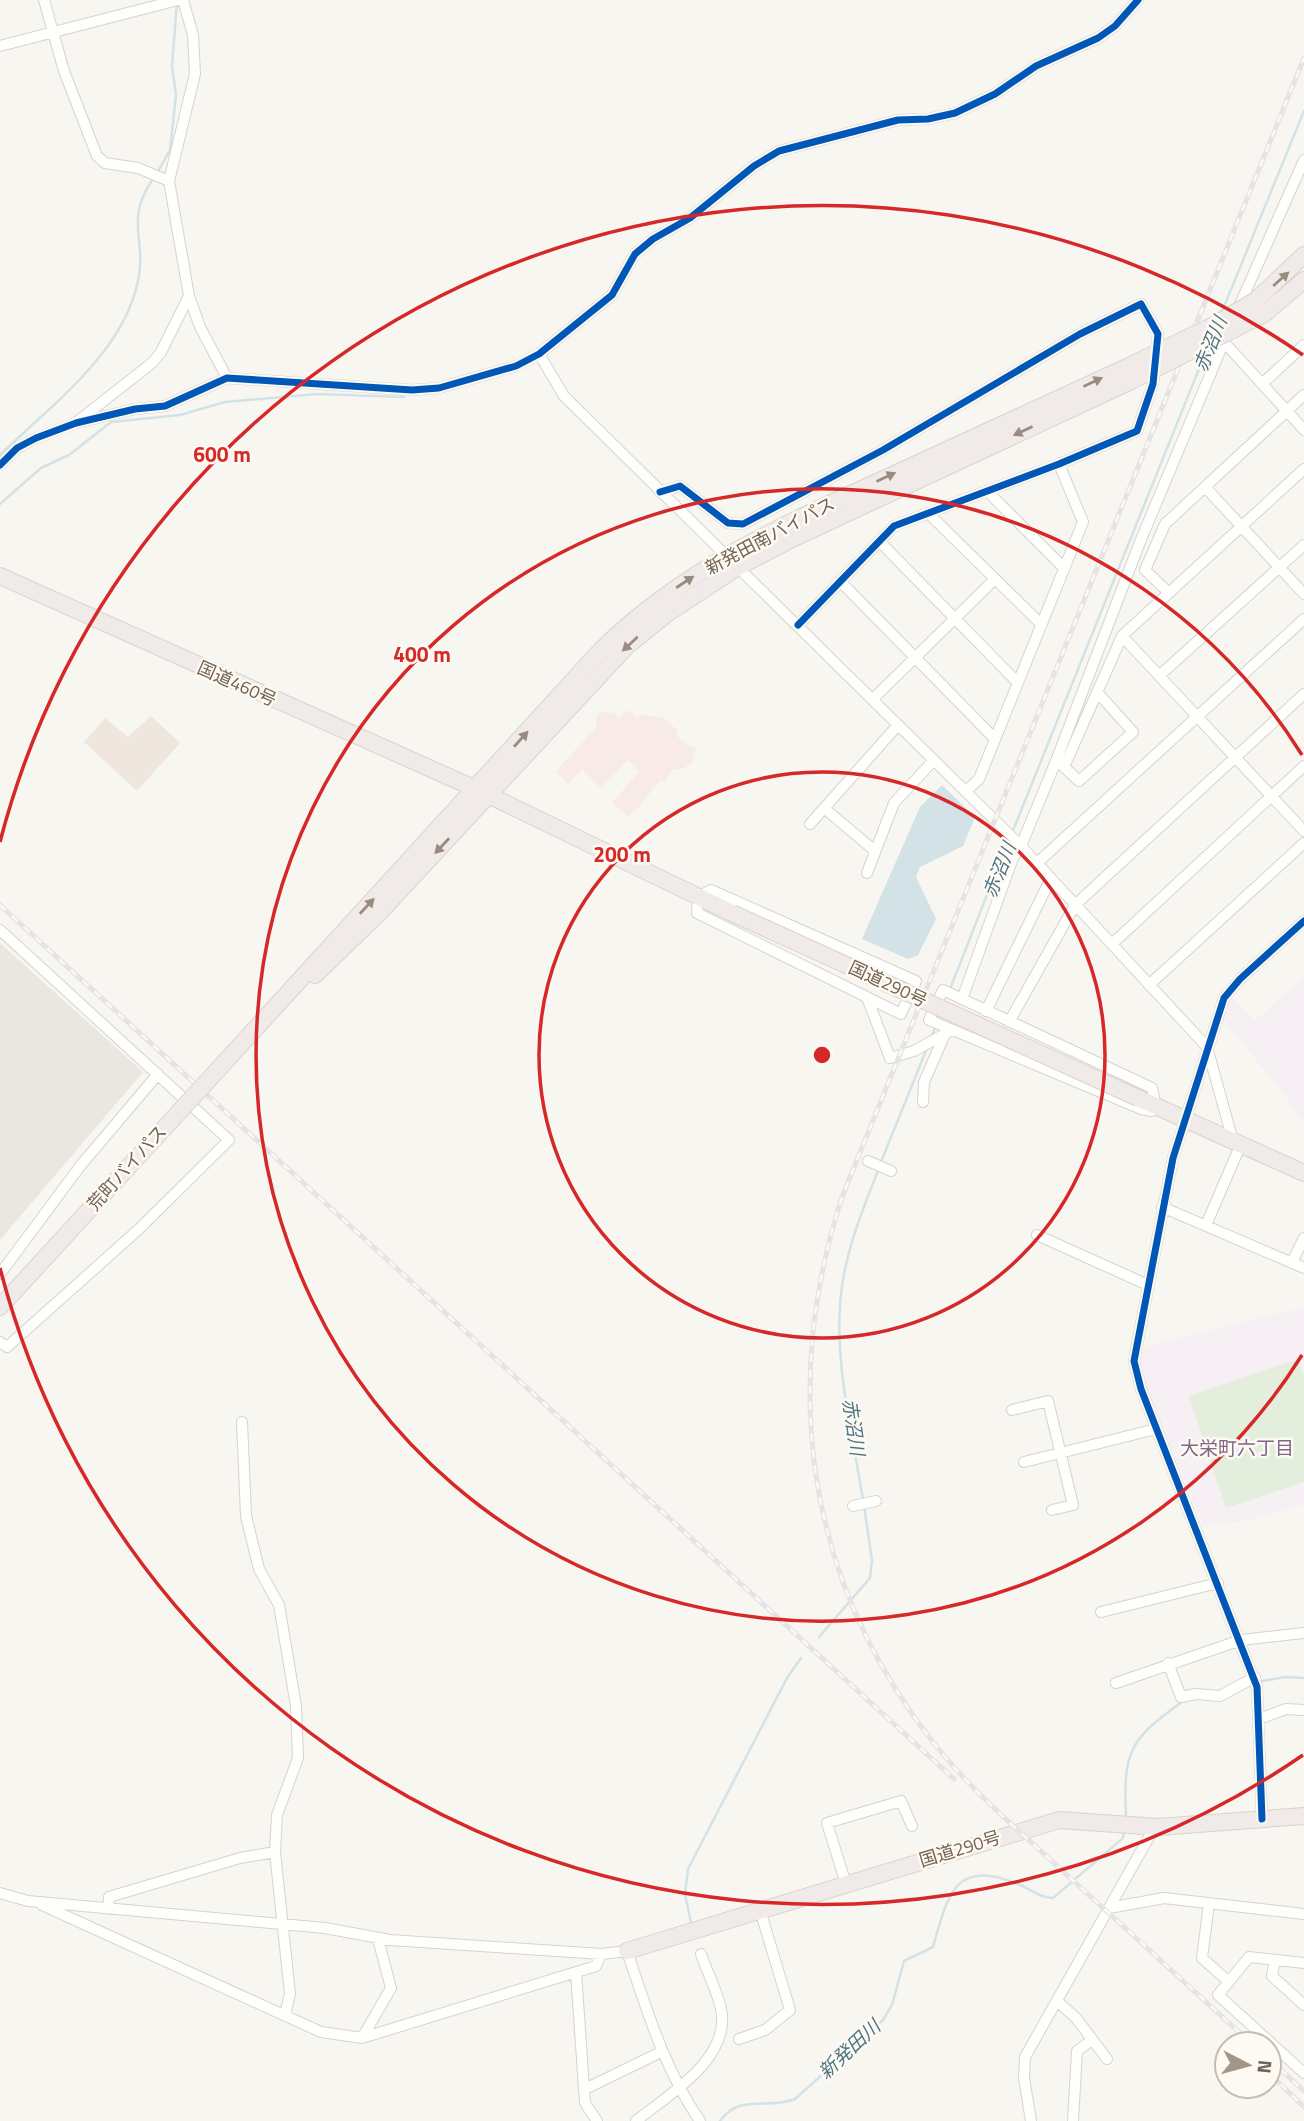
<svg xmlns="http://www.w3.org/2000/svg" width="1304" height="2121" viewBox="0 0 1304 2121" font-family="'Titillium Web','Noto Sans JP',sans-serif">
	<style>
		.commercial { fill: #efe7de }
		.industrial { fill: #eae7e0 }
		.education { fill: #f6eff4 }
		.medical { fill: #f7eae8 }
		.green { fill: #e4eedc }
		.water { fill: #d3e2e6 }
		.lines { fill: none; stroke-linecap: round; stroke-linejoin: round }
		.stream { stroke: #d3e2e6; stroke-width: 2.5 }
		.minor-casing { stroke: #d7d3ce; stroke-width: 12 }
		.highway-casing { stroke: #d9d3cd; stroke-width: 18 }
		.minor { stroke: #fefefd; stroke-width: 10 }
		.highway { stroke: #f0ebe8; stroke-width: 16 }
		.rail-casing { stroke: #e6e3e6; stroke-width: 5 }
		.rail { stroke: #fdfaf3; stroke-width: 2.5; stroke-dasharray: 8; stroke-linecap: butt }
		.highway-bridge-casing { stroke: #d9d3cd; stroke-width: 18; stroke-linecap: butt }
		.highway-bridge { stroke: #f0ebe8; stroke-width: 16 }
		.cycleway-casing { stroke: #fdfaf3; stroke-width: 11 }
		.cycleway { stroke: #0057b8; stroke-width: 7 }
		.oneway { fill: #998b7f }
		.ring { fill: none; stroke: #d62828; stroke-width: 3.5 }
		.labels { text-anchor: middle; stroke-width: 5; stroke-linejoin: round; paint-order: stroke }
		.street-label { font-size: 18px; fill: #746252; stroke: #fdfaf3 }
		.water-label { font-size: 19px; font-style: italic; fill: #4e7484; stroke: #fdfaf3 }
		.neighbourhood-label { font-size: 19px; fill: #816688; stroke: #fdfaf3 }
		.centre { fill: #d62828; stroke: #fdfaf3; stroke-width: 3.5 }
		.ring-label { font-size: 21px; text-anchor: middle; font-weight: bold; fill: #d62828; stroke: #fdfaf3; stroke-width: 5; stroke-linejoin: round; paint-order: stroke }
	</style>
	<rect width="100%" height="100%" fill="#f8f6f0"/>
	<path class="commercial" d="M151,716L180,743L137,791L84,742L105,718L128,737Z"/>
	<path class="industrial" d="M0,943L143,1072L0,1240Z"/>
	<path class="education" d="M1304,976V1124L1278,1086L1221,1018L1232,997L1255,1021Z
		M1304,1308V1504L1245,1521L1203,1525L1140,1373V1347Z"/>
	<path class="medical" d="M627,710L636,717L645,715L662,717L676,729L678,737L690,747L696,748L693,762L683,769H673L665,783L661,780L641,803L642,805L628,816L612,803L639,772L628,760L601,788L582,769L568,785L556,771L596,728V717L600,712L614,713L619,720Z"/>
	<path class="green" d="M1298,1359L1304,1376V1482L1226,1508L1189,1396Z"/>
	<path class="water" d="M942,785L975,817L963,846L920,867L916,877L936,919L918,955L908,959L862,939L920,807Z"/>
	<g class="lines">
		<path class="stream" d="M157,173L170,150L176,95L172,66L177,2
			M1221,314L1304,111
			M0,455C50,406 123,354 138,281C147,240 124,220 153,179
			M0,504L41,468L69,455L111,422L180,415L225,402L317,394L404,397
			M1012,833L1207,349
			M950,989L1009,839
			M931,1038L936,1025
			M881,1162L927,1048
			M863,1500C852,1431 832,1355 842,1286C848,1244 864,1207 879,1168
			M819,1637L870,1578L872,1560L864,1506
			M1257,1682L1285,1677L1304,1678
			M1126,1815C1123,1751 1130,1739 1182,1702
			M691,1923L685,1894L688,1869L787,1678L801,1658
			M720,2121C740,2093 767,2110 795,2099L883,2020L892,2005L904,1961L933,1947C948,1895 954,1858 1018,1884C1031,1889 1040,1898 1053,1898L1123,1838L1124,1832"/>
		<defs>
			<path id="minor" d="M44,0L64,71L97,156L105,163L138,168L169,181
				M183,0L193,35L195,74L169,181L189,296L200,327L227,378
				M0,46L178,0
				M1237,311L1304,160
				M1224,342L1304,430
				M539,354L564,396L1021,846L1207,1047L1233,1141
				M1262,384L1304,345
				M78,421L152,363L161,352L189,296
				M0,465L17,448L36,438L76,423L135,409L165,406L227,378L412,390L439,388L516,366L539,354L612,295L635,254L653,239L690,218L754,166L779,151L898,120L928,119L955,113L995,94L1036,66L1098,38L1115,26L1138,0
				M1205,487L1304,594
				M660,492L680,486L728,523L743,524L883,450L1080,334L1141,304L1158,334L1153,384L1137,431L1059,464L894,526L798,625
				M988,492L1064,568
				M928,513L1041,624
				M879,541L1018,683
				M840,581L995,739
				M1169,593L1145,570L1165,524L1304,395
				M1122,636L1304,831
				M1159,676L1304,545
				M873,699L995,579
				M1056,761L1064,767L1122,636L1304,469
				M1064,767L1079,781L1133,732L1097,692
				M966,791L979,779L1083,522L1059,464
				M824,808L875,851
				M810,824L898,725
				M1037,863L1304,619
				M867,873L894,803L933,761
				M711,890L916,981L901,1014L697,913L698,897Z
				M0,930L229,1140L139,1229L7,1347L0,1342
				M1112,944L1304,766
				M1149,985L1304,843
				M943,990L1152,1088L1156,1106L1152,1111L1141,1109L929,1020Z
				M962,999L1013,858L1021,846L1056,761L1140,542L1228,332
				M868,1000L890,1058L914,1051L952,1030
				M986,1011L1051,878
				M1009,1022L1075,905L1304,694
				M923,1102L924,1082L945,1034
				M868,1161L891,1171
				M1162,1207L1304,1268
				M1206,1225L1241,1144
				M1037,1235L1148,1285
				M1292,1262L1304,1238
				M0,1274L81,1165L158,1074
				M1012,1410L1048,1401L1073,1505L1052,1510
				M242,1422L246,1516L259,1569L279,1605L296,1706L298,1758L277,1815L275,1852L290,1994L285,2015
				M1024,1462L1156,1429
				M853,1506L876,1501
				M1101,1612L1218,1583
				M1168,1663L1181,1697L1196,1694L1220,1696L1255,1677
				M1116,1683L1241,1640L1304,1633
				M1259,1719L1286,1709L1304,1710
				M1262,1819L1257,1687L1141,1389L1134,1361L1173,1158L1224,998L1240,979L1304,921
				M846,1884L827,1823L901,1801L912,1826
				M0,1893L28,1901L325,1928L390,1940L601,1954L627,1951C647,2010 664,2069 700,2121
				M1209,1903L1202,1958L1229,1982
				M42,1905L321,2032L362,2038L596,1966L601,1954
				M1109,1908L1164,1898L1304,1914
				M108,1909L109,1897L240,1858L275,1852
				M1275,1960L1272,1976L1304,2005
				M1304,1963L1249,1957L1218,1995L1304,2073
				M576,1972L585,2103L597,2121
				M1058,2002L1076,2018L1107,2059
				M362,2038L391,1988L378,1939
				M739,2039L765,2030L790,2010L760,1910
				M585,2089L661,2052
				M636,2121C668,2095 726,2062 722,2015C720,1995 707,1973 701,1954
				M1031,2121L1024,2078L1025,2057L1153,1830L1158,1827
				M1073,2121L1077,2051L1092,2040"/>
			<path id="highway" d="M1256,300L1304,255
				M1264,314L1304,280
				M0,576L476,789L732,913
				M315,975L379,913L627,646L668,613L738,567L792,539L1129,382
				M214,1074L599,652C681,570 784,524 888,477C967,440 1046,404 1125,368
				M1138,1098L1304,1173
				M0,1307L179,1112
				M627,1951L1059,1820L1158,1827L1304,1816"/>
		</defs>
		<use href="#minor" class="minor-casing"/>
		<use href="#highway" class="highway-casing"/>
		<use href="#minor" class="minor"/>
		<use href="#highway" class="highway"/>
		<defs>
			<path id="rail" d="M0,905L954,1779
				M1252,2044C1191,1988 1130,1932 1068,1876C1022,1833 972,1792 933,1742C807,1582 780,1389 842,1197L1304,58
				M1269,2059L1304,2091
				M1269,2073L1304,2107"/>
		</defs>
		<use href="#rail" class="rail-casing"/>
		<use href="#rail" class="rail"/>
		<defs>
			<path id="highway-bridge" d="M1125,368L1214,325L1256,300
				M1129,382L1264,314
				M732,913L1138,1098
				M179,1112L214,1074"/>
		</defs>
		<use href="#highway-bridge" class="highway-bridge-casing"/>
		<use href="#highway-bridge" class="highway-bridge"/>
		<defs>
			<path id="cycleway" d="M0,465L17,448L36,438L76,423L135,409L165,406L227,378L412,390L439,388L516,366L539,354L612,295L635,254L653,239L690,218L754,166L779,151L898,120L928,119L955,113L995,94L1036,66L1098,38L1115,26L1138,0
				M660,492L680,486L728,523L743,524L883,450L1080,334L1141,304L1158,334L1153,384L1137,431L1059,464L894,526L798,625
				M1262,1819L1257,1687L1141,1389L1134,1361L1173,1158L1224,998L1240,979L1304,921"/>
		</defs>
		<use href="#cycleway" class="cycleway-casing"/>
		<use href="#cycleway" class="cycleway"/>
	</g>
	<defs><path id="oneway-solid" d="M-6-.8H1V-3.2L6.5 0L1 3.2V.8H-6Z" transform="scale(1.75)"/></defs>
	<g class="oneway">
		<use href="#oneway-solid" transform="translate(1281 279) rotate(-42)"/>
		<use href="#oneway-solid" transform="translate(1093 382) rotate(-25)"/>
		<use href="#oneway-solid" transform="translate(1023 431) rotate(155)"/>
		<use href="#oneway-solid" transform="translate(886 477) rotate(-25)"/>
		<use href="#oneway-solid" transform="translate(685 582) rotate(-33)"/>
		<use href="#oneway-solid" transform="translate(630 644) rotate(137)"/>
		<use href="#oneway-solid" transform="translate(521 739) rotate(-48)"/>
		<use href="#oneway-solid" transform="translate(442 846) rotate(133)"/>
		<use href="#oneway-solid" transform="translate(367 906) rotate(-47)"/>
	</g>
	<g class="ring">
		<circle cx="822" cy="1055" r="283"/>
		<path d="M1302 1355A566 566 0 1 1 1302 755"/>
		<path d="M1303 1755A849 849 0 0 1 0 1268M0 842A849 849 0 0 1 1303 355"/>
	</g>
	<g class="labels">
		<g class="street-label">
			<text transform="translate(770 536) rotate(-28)" y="6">新発田南バイパス</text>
			<text transform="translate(237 684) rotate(24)" y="6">国道460号</text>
			<text transform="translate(888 984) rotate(25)" y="6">国道290号</text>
			<text transform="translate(127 1168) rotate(-48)" y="6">荒町バイパス</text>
			<text transform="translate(960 1849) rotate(-17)" y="6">国道290号</text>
		</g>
		<g class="water-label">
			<text transform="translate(1210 344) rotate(-68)" y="7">赤沼川</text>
			<text transform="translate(999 870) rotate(-68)" y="7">赤沼川</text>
			<text transform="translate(854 1427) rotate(82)" y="7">赤沼川</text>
			<text transform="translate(849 2049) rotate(-43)" y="7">新発田川</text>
		</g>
		<g class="neighbourhood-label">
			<text x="1237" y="1455">大栄町六丁目</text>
		</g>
	</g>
	<circle cx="822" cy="1055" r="10" class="centre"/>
	<g class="ring-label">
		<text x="222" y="462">600 m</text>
		<text x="422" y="662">400 m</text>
		<text x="622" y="862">200 m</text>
	</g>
	<g transform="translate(1248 2065) rotate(96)"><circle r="33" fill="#fdfaf3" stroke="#c6bdb3" stroke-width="2"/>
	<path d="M0-5L12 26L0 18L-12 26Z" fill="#a29689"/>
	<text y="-10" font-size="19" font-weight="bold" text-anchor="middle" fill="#746252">N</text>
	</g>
</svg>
